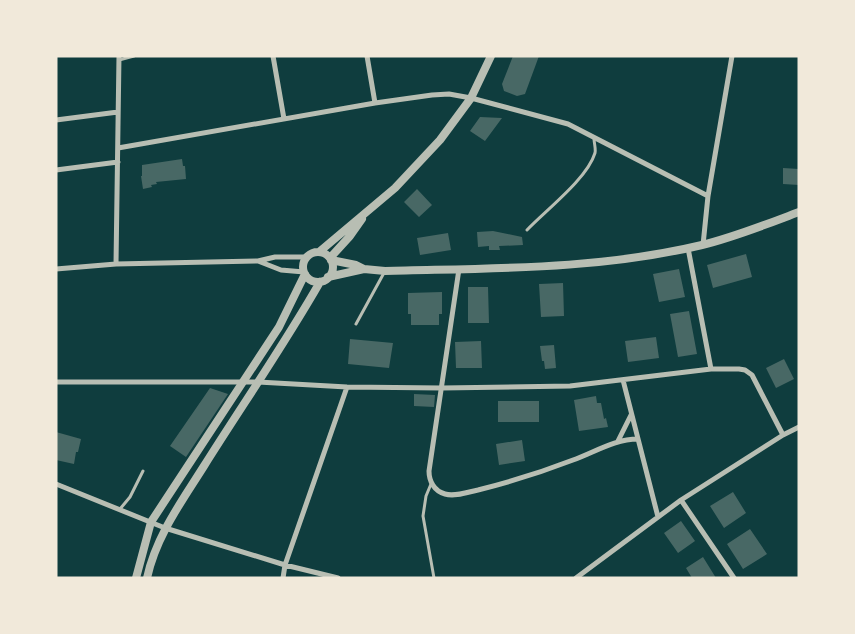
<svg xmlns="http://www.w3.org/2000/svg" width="855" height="634" viewBox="0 0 855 634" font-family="'Varela Round',sans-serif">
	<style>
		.building { fill: #486865 }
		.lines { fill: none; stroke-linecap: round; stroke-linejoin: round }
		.service { stroke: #b8beb3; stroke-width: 3 }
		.minor { stroke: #b8beb3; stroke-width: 5 }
		.tertiary { stroke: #b8beb3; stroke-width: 8 }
	</style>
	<rect width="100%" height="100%" fill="#0f3d3e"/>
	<path class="building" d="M513,56H539L525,94L517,96L504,91L502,84Z
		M480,117L502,118L485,141L470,131Z
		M182,159L183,166H185L186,179L156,182L157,184L151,185L152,187L143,189L141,176H142V165Z
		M783,168L799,169V185L783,184Z
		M417,189L432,205L419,217L404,202Z
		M493,231L522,237L523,245L499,246L500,250H489V246L478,247L477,232Z
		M448,233L451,250L420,255L417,238Z
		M746,254L752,277L713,288L707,265Z
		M679,269L685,297L659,302L653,274Z
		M563,283L564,316L541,317L539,284Z
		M468,287H488L489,323H468Z
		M442,292V314H439V325H411V314H408V293Z
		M689,311L697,354L678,357L670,314Z
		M656,337L659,358L628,362L625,341Z
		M350,339L393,343L389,368L348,364Z
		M481,341L482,368H456L455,342Z
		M554,345L556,368L545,369L544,361H542L540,346Z
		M784,359L794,379L776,388L766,368Z
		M210,388L228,394L186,457L170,446Z
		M414,394L435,395L434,407L414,406Z
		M596,396L597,403H601L604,419L606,418L608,427L579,431L574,400Z
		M498,401H539V422H498Z
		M56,432L81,439L78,452H76L74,464L56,460Z
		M522,440L525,461L499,465L496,444Z
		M733,492L746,513L724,528L710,506Z
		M681,521L695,541L678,553L664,533Z
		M750,529L767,554L743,569L727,544Z
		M703,557L716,578H692L686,568Z"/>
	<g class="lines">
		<path class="service" d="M119,60L134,56
			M527,230C546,210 587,179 595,153C596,149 594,143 594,138
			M356,324L385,271
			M431,484L426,496L423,516L434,578
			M120,509L130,497L143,471"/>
		<path class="minor" d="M273,56L284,119
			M367,56L375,103
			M56,120L118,112
			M118,148L375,103L432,95L449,94L471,98L568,124L708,196
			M56,170L118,162
			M703,245L708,196L732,56
			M688,248L711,369
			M258,261L281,270L304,272
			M116,264L119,56
			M56,269L116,264L258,261L275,257H307
			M459,269L429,471C429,481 434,491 445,494C455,497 468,492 478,490C510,482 542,472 573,460C595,452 615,439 638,439
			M623,380L658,517
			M56,382H258L347,387L442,388L570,386L711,369H739L745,370L752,375L783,435
			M618,441L631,415
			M56,484L165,528L285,565L338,578
			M681,500L734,578
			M283,578L285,565L347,387
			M576,578L681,500L783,435L799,427"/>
		<path class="tertiary" d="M319,252L395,188L440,140L471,98L491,56
			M303 267a15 15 0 1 1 30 0a15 15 0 1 1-30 0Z
			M330,258L350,236L362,219
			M331,260L356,265L364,269
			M328,277L364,269L385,271C491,268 598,270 702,245C735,237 767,224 799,212
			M136,578L151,522L279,327L305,274
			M147,578C156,536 182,501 204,466C243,404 284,345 320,282"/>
	</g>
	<rect width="855" height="634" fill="none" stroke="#f1e9da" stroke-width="115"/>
</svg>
